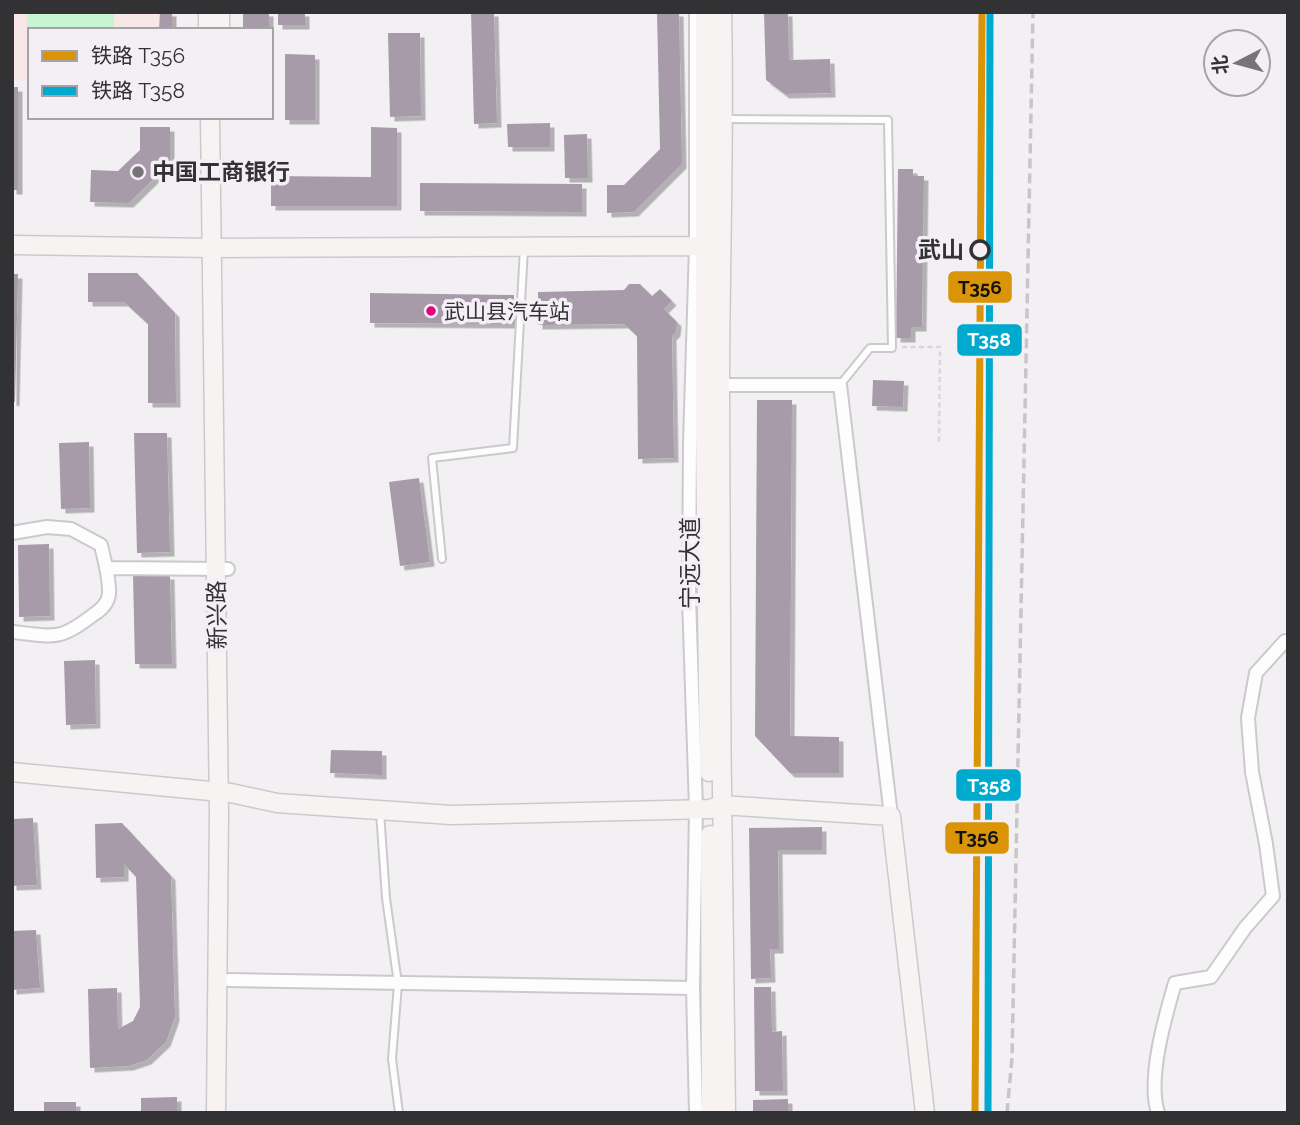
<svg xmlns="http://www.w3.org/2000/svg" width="1300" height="1125" viewBox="0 0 1300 1125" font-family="Raleway,'Noto Sans SC',sans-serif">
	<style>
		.education { fill: #f7e7e7 }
		.green { fill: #c8f4d1 }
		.building { fill: #a79baa; filter: url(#shadow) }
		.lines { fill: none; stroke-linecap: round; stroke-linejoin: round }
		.lane-casing { stroke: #cbc9cc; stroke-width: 10 }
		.street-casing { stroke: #cbc9cc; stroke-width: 16 }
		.secondary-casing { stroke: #cbc9cc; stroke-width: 21 }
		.path { stroke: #d9d7d9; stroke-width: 2.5; stroke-dasharray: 5 3.5; stroke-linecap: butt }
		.lane { stroke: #fdfdfd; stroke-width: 6 }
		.street { stroke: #fdfdfd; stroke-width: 12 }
		.secondary { stroke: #f7f3f2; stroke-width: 18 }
		.rail { stroke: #c7c6c7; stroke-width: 3.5; stroke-dasharray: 10 5; stroke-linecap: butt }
		.rail-1-casing { stroke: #f4eff5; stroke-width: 12 }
		.rail-2-casing { stroke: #f4eff5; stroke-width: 12 }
		.rail-1 { stroke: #d99408; stroke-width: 7 }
		.rail-2 { stroke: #00a9ce; stroke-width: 7 }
		.poi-dot { fill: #767477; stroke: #f4eff5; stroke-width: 2.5 }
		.stop-dot { fill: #f4eff5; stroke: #323133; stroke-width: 3.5 }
		.bus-dot { fill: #e5007d; stroke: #f4eff5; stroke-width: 2.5 }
		.labels { text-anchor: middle; stroke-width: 7; stroke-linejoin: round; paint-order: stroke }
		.bus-label { font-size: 21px; fill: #323133; stroke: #f4eff5; text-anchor: start }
		.poi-label { font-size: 23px; font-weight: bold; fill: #323133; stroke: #f4eff5; text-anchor: start }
		.stop-label { font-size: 23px; font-weight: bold; fill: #323133; stroke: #f4eff5; text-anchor: end }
		.street-label { font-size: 23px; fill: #323133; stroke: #f4eff5 }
		.line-badge { stroke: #f4eff5; stroke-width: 2.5 }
		.badge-label { font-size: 19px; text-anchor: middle; font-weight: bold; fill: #fff }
		.pale-badge-label { font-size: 19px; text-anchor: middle; font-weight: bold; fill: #111 }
	</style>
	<defs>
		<filter id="shadow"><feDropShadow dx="4.5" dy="4.5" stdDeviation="0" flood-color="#0004"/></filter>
	</defs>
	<rect width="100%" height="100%" fill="#f3f0f4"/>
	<path class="education" d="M12,12H176V30H30V81L12,80Z"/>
	<path class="green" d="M27,12H114V30H30V61H27Z"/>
	<path class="building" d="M160,12H172V30H159Z
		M243,12H269V30H243Z
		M278,12H305V25H278Z
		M471,12H494L497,123L474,124Z
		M657,12H679L682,164L634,212L607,213V185H624L660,149Z
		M764,12H788L789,60L830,59L831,93L785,94L766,80Z
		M388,33H420L421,116L390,117Z
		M285,54L315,55V120H285Z
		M12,87H18V190H12Z
		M550,123V147H508L507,124Z
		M140,127H170V163L129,203L90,202L91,170L118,171L140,150Z
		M371,127L397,128V206H271V176L371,177Z
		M587,134L588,178H565L564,135Z
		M898,169H913V176H924L922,327H911V338H896Z
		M420,183L582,184V212L420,211Z
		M88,273H137L175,313L176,403H148V324L124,302H88Z
		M12,274H18L15,402L12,401Z
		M629,284H640L652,296L660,289L672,301L664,309L677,322L676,332L672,336L674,458L638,459L637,336L624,324L538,325V292L624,290Z
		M370,293L514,295V324L370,323Z
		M873,380L904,381L903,407L872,406Z
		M757,400H792L790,736L839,737V773H790L755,736Z
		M134,433H167L170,552L137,553Z
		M89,442L90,508L61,509L59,443Z
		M419,478L430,562L400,566L389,482Z
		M49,544L50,616L19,617L18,545Z
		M133,575H170L172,664H135Z
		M95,660L96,724L66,725L64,661Z
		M331,750L382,751V775L330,773Z
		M33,818L37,885L12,886V819Z
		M122,823L171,876L175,1017L166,1042L147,1060L129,1066L90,1068L88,989L117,988L118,1029L133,1021L140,1007L136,877L124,864V877L96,878L95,824Z
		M822,827V850H778L779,949H770L771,978L751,979L749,828Z
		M36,930L40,988L12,990V931Z
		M754,987H771L772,1032L782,1031L783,1091H755Z
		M177,1097V1113H141V1098Z
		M788,1099V1113H753V1100Z
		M44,1102H76V1113H44Z"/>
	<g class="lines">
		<defs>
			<path id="lane" d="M725,119L888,120L892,348H870L840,385
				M442,559L432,458L513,448L524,248
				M380,812L386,898L398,984L392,1059L399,1113"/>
			<path id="street" d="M696,12V246L690,444L689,598L696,808L693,988L696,1113
				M720,385H840L891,816
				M12,533L47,527L71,529L101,545C104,560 110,578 109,594C108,603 101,610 93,615C58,642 54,636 12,632
				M106,568L228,569
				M229,980L693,988
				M1158,1113C1147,1079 1165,1017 1175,983L1211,977L1245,928L1273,896L1266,844L1252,772L1248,718L1256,673L1285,641H1288"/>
			<path id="secondary" d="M208,12V30
				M220,12V30
				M705,12V432L709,772
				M722,12C725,138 720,263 720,388C720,630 722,871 726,1113
				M210,117L219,813L216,1113
				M12,245L213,248L716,246
				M12,772L231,793L277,803L451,815L710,809L721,805L891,816L925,1113
				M710,835L711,1113"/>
		</defs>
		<use href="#lane" class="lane-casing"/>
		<use href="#street" class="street-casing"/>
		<use href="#secondary" class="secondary-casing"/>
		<path class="path" d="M902,347H940L939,444"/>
		<use href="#lane" class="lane"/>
		<use href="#street" class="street"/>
		<use href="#secondary" class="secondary"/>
		<path class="rail" d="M1007,1113L1012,1058L1033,12"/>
		<defs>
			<path id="rail-1" d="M975,1113L982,12"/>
			<path id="rail-2" d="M988,1113L990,12"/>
		</defs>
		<use href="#rail-1" class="rail-1-casing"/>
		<use href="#rail-2" class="rail-2-casing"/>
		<use href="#rail-1" class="rail-1"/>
		<use href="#rail-2" class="rail-2"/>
	</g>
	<circle class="poi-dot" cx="138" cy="172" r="7"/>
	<circle class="stop-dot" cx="980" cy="250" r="9"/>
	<circle class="bus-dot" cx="431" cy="311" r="6"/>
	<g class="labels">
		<g class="bus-label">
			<text x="444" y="319">武山县汽车站</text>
		</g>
		<g class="poi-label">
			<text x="152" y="180">中国工商银行</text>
		</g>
		<g class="stop-label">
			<text x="964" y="258">武山</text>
		</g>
		<g class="street-label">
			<text transform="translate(690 563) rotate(-90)" y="8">宁远大道</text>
			<text transform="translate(217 615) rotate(-91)" y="8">新兴路</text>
		</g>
	</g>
	<g class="line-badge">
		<rect x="947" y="270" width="66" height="34" rx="7" fill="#d99408"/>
		<rect x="956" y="323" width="67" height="34" rx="7" fill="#00a9ce"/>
		<rect x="955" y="768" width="67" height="34" rx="7" fill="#00a9ce"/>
		<rect x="944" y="821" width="66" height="34" rx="7" fill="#d99408"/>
	</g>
	<g class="badge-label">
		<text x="989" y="346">T358</text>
		<text x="989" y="792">T358</text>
	</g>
	<g class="pale-badge-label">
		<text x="980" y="294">T356</text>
		<text x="977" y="844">T356</text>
	</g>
	<rect width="1300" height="1125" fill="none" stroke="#323133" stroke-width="28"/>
	<rect x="28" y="28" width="245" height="91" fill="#f4eff5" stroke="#a6a3a7" stroke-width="2"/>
	<rect x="42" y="51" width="35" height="10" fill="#d99408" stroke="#a6a3a7" stroke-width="2"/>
	<text x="91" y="63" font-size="21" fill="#323133">铁路 T356</text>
	<rect x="42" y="86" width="35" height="10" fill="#00a9ce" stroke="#a6a3a7" stroke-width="2"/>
	<text x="91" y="98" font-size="21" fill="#323133">铁路 T358</text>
	<g transform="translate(1237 63) rotate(264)"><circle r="33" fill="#f4eff5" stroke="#a6a3a7" stroke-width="2"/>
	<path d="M0-5L12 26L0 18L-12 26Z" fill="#767477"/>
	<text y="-10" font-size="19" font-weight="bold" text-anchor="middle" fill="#323133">北</text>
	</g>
</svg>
